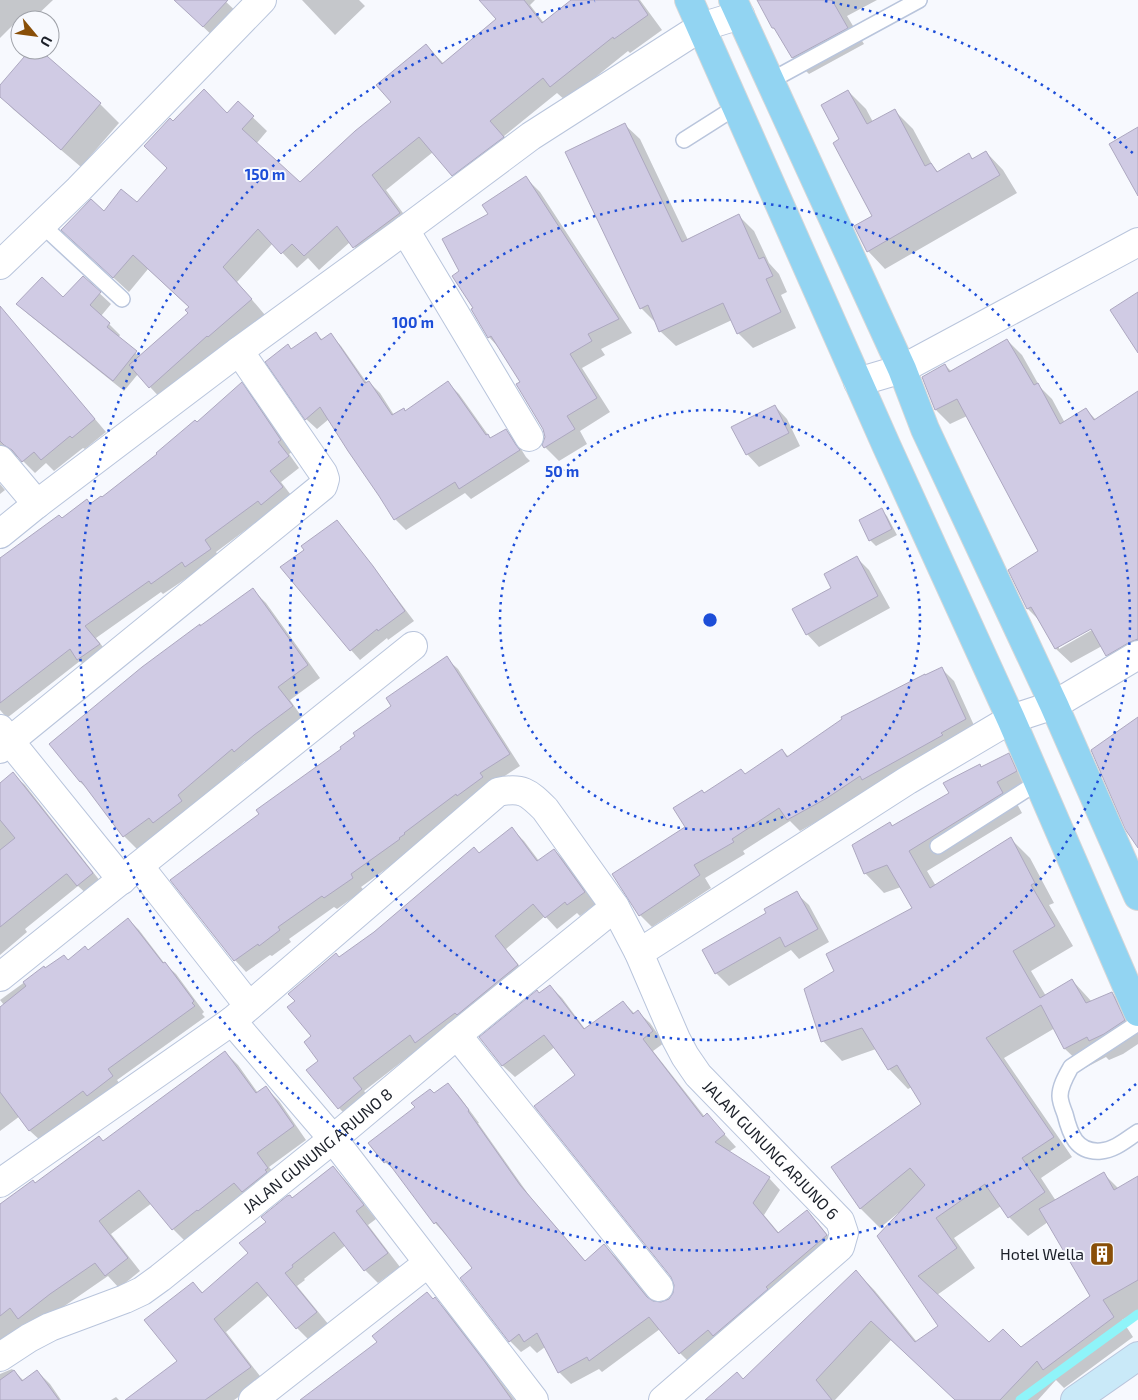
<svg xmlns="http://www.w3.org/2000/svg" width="1138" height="1400" viewBox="0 0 1138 1400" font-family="'Exo 2',sans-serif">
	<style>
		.shadow { fill: #0003; fill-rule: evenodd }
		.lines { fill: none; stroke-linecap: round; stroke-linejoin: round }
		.stream { stroke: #8ff4f9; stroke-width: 9 }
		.building { fill: #d0cbe4; stroke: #ada8c0 }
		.lane-casing { stroke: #b9c5dc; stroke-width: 18 }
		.street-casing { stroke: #b9c5dc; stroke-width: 30 }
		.secondary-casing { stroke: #b9c5dc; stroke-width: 30 }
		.primary-casing { stroke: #d6d7d8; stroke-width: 30 }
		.lane { stroke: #fff; stroke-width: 15 }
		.street { stroke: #fff; stroke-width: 28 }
		.secondary { stroke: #c9e9f8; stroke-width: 28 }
		.primary { stroke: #92d4f2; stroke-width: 28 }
		.ring { fill: none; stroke: #1d4ed8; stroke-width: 2.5; stroke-dasharray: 2.5 5 }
		.labels { text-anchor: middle; stroke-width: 4; stroke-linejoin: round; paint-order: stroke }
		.street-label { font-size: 16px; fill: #1c2029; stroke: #f7f9fe }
		.poi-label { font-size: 16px; fill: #1c2029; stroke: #f7f9fe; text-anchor: end }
		.centre { fill: #1d4ed8; stroke: #f7f9fe; stroke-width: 2.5 }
		.ring-label { font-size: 15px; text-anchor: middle; font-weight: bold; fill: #1d4ed8; stroke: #f7f9fe; stroke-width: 4; stroke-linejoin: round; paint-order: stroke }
	</style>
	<rect width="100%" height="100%" fill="#f7f9fe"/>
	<path class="shadow" d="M0,0H53L32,20L20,21L19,19L0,38Z
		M175,0H224L241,16L218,41Z
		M302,0H359L365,6L335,35Z
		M481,0H535L530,5L544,23L573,0H640L662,30L630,53L628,51L566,101L557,93L504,136L517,152L467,189L453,175L433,152L386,190L414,228L369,262L350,242L319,270L308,258L297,268L273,243L237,282L265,315L164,402L138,374L124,391L28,314L17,304L63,299L83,278L111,304L101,316L120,335L118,338L140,357L189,313L190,308L148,269L129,292L78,245L104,213L137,203L168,168L173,123L228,114L238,103L267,131L256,144L300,184L392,102L426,45L444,64L498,19Z
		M758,0H877L847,16L864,44L809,74L793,58L778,32L773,28Z
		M31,50H38L100,104L119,123L81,167L14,110L0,96V86Z
		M848,91L866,109L873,122L895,111L913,129L933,166L938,172L968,155L973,159L986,152L1003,170L1017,193L885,269L868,251L874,216L841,140Z
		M624,124L640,139L688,240L739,216L754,231L769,263L779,274L787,292L781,295L796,328L753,348L738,333L732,320L676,346L660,331L657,324L641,308Z
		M526,178L540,192L632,333L601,349L605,355L582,368L610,412L580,431L587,444L559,461L545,447L546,437L544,429L521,382L500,349L489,337L472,310L475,308L461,271L490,214Z
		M0,307L106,432L85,449L83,448L54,471L46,463L35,473L19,457L10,456L0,463Z
		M316,334L323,340L331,335L341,346L367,383L369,382L380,393L394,415L403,409L406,412L448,383L459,394L491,439L506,430L516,441L526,457L530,461L471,499L465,493L406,530L395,519L329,419L317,429L306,419L292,350Z
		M1007,340L1022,355L1040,387L1052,399L1065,423L1086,409L1096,420L1138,393V660L1122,670L1107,655L1102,646L1071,663L1056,649L1042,623L1028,609L1010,570L1040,551L967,416L950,424L936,410L923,378L945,365L952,372ZM1096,625L1097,627L1059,649V646Z
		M242,384L253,395L292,452L289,454L299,468L281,482L294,499L270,512L216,552L222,561L198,578L193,574L163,594L161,592L96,638L110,656L90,671L80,661L7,718L0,710V565L86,500L91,505L102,498L197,423Z
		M775,406L787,419L800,446L759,467L747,454Z
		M0,484L5,490L0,494Z
		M881,510L887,516L897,535L876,546L870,540Z
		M337,521L346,531L414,621L388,640L387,638L360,660L351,650L282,567L306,551Z
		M857,558L869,570L890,608L819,647L807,634L833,588Z
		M253,590L266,603L320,678L290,700L304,720L248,764L245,761L190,809L137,849L124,836L91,792L80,782L50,744L200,627Z
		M446,658L458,669L520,766L491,785L468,805L415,845L416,846L410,850L411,851L361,887L364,890L337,909L334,907L289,939L291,942L272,956L270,955L246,972L235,960L261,814L343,749Z
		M942,669L954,681L977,732L800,831L790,821L743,851L745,854L705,878L711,888L652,927L640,915L704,794L746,775L782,750L789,757Z
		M1008,754L1028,774L1016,802L1022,813L927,871L936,886L1011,839L1030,858L1054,903L1049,905L1073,946L1031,971L1046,996L1072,980L1092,1002L1112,993L1131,1013L1138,1027V1044L1123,1054L1109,1060L1106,1057L1085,1068L1065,1049L1055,1028L1004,1058L1072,1157L1041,1178L1056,1201L1104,1174L1119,1189L1138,1177V1311L1122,1320L1133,1337L1064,1388L1056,1380L1038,1400H956L891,1340L835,1400H707L743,1380L856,1271L875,1291L917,1342L939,1326L879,1236L899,1214L898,1213L880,1228L861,1209L833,1167L923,1104L912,1087L908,1089L889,1069L876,1049L842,1061L823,1041L836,971L913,909L901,887L884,893L865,873L893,827L950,793L980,766L982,768ZM1001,1206L1009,1217L1028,1236L1048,1222L1091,1297L1021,1349L989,1344L937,1295L975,1268L954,1238Z
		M13,774L25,785L104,886L90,897L78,886L25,929L27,932L0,955V784Z
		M512,829L524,841L539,861L554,850L566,862L596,904L580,916L577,913L557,929L545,916L506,949L529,978L421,1047L364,1091L369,1097L351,1120L339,1108L320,1061L312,1037L340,958Z
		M796,893L809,905L829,942L799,959L791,950L729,986L716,973L768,913Z
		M128,919L139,930L165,964L176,974L204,1012L202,1014L205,1017L117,1080L123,1088L41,1141L30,1131L20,1116L0,1131V1008L4,1005L0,1000L44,968L46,969L68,961L88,951Z
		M550,986L562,998L585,1029L623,1002L635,1014L638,1012L650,1023L664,1043L653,1051L705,1117L707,1115L736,1147L729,1152L769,1178L780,1190L764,1215L779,1233L806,1212L818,1223L838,1248L691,1364L680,1353L660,1329L602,1372L599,1369L571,1384L559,1372L545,1347L537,1353L530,1346L521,1352L510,1341L474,1268L447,1234L446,1235L435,1223L398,1173L385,1162L370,1143L448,1084L459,1096L479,1123H478L531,1198L586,1262L604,1246L616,1257L652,1302L662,1304L669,1300L675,1293L676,1284L576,1075L555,1047L515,1077L503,1066L481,1037Z
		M225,1052L238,1065L258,1093L266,1088L279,1101L306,1140L269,1167L280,1181L186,1242L173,1229L152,1203L111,1234L140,1271L119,1288L108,1276L63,1307L5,1352L0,1362V1212L104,1142Z
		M332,1167L345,1180L376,1219L368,1225L400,1267L378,1283L365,1270L346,1245L304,1279L305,1280L297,1286L329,1325L310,1341L297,1328L269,1295L226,1332L263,1380L234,1400H127L178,1362L193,1283L203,1293L249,1254L267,1222L292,1199Z
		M435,1299L449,1313L515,1400H309Z
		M12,1369L24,1381L37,1371L50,1384L61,1400H0V1374Z
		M116,1397L119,1400H111Z"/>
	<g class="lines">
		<path class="stream" d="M1020,1400L1138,1314"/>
	</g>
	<path class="building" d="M174,0H228L203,27Z
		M479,0H524L542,23L571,0H638L648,15L614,39L613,37L550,87L543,78L490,121L504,137L452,176L419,137L372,175L400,213L353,248L337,226L304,256L292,244L281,254L258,229L223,267L252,299L208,337L207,336L149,388L129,365L188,313L185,310L189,307L133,255L113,278L61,230L91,199L104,211L121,189L137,202L167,168L144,146L170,118L173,121L204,89L227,113L238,101L254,116L242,129L300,182L355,131L391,102L376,85L426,44L442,64L496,19Z
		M757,0H832L848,28L792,58L774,28H772Z
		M30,50H40L101,103L61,150L0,97V85Z
		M848,90L867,124L895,109L925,166L931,163L937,172L969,153L972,159L986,151L1000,175L867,252L854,226L872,216L833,143L839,139L821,105Z
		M625,123L682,242L739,214L759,259L764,257L773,276L766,279L781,312L737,334L723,303L659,332L648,305L640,309L565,152Z
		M1138,127V196L1109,144Z
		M526,176L619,319L588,334L592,341L570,354L597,398L567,416L575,429L544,448L542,445L545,437L543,429L516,384L520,382L491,336L488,338L471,309L473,308L452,276L459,271L442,239L488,214L482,205Z
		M83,276L101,292L90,305L110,323L107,327L137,351L113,381L16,304L42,277L63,297Z
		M1138,292V353L1110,310Z
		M0,306L95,419L72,438L70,436L41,460L34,452L22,462L12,450L4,445L0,441Z
		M316,332L321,340L331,333L365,383L369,381L392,415L404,408L405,411L448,381L486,435L488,434L490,438L506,429L516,445L520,450L459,489L455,482L394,520L379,496L348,451L320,407L305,420L265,362L288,344L291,349Z
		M1007,339L1034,385L1038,383L1060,424L1086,408L1094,420L1138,391V639L1130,642L1106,656L1091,629L1055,649L1031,607L1027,609L1008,570L1038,551L957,399L935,410L922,377L945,364L949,372Z
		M242,382L281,440L278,442L289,456L270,471L283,487L261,505L258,501L205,540L211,549L185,567L182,562L151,584L149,581L85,626L100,644L77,660L70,649L0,703V558L59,515L62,518L87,499L90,504L101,496L102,497L157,454L156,453L195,420L197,422Z
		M775,405L789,433L746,455L731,427Z
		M882,508L892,529L869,541L859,520Z
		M337,520L373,566L405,611L378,631L377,629L350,651L280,567L304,550L301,546Z
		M857,556L878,596L806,635L792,609L831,588L824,574Z
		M253,588L308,665L278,687L293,706L254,735L234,752L232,749L178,795L182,801L153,823L149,818L123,837L81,781L80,782L49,744L142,667L200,624V626Z
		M447,656L510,754L480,773L483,777L457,796L456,794L404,833L405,834L399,838L400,839L351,874L353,878L324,898L322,896L278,927L280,930L259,946L258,944L234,961L170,880L259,814L256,810L341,749L340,747L355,736L353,733L391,706L386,698Z
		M942,667L966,719L941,733L943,735L862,780L860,776L827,798L787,820L779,808L732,839L734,842L694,865L700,875L639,916L612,874L685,827L673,808L702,790L704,793L741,769L745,774L782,749L787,757L842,719L841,717L925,674V675Z
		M1138,717V848L1125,829L1091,750Z
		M1009,753L1017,771L997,782L1003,793L909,851L930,888L1011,837L1035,883L1031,885L1055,926L1013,951L1040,998L1072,979L1086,1003L1112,992L1125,1020L1104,1034L1089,1041L1087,1037L1064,1049L1041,1005L986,1038L1054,1137L1022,1158L1045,1192L1008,1218L985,1184L936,1218L957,1248L918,1276L989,1342L1003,1329L1021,1347L1090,1296L1039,1209L1104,1172L1114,1190L1138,1176V1280L1103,1300L1114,1317L1043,1370L1037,1361L1000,1400H955L871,1321L816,1380L832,1400H705L737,1372L743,1379L856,1270L915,1342L938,1326L877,1236L925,1185L910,1168L860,1209L831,1167L921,1104L897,1065L888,1070L862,1028L821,1042L804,989L834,971L826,954L912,908L887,865L864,874L852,845L890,822L892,826L949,793L943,783L980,764L981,767Z
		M13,772L93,873L77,886L67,874H66L0,927V850L15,838L0,820V783Z
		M512,827L537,861L554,849L585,892L567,905L565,902L545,918L533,904L495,936L518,965L457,1015L455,1013L415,1043L410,1035L353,1078L362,1089L338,1109L306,1070L318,1061L304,1042L311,1036L287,1007L295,1001L288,994L336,953L339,957L374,932L474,847L479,853Z
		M797,891L818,929L785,947L780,937L715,974L702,950L766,913L764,909Z
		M128,918L163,963L165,962L194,1001L192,1003L195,1006L108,1069L113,1076L87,1096L83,1091L29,1131L0,1092V1007L26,986L23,982L44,966L45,968L64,955L68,960L85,946L88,950Z
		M550,985L584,1029L623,1001L633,1014L638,1010L653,1031L643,1039L703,1117L707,1113L725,1134L715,1142L770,1177L753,1203L778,1233L807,1210L827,1235L766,1287L768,1289L713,1336L708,1330L679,1354L649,1317L589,1361L587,1357L558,1373L537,1333L524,1342L519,1334L509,1342L460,1278L472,1268L436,1222L434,1224L387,1161L384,1163L368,1143L415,1107L411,1103L430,1089L434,1093L448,1083L469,1110L468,1111L520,1185L585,1261L604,1244L647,1297L653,1301L661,1302L669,1299L673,1293L674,1285L671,1277L534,1106L575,1075L544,1035L502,1066L479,1037L537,990L539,993Z
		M225,1051L256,1093L266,1086L294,1126L257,1153L268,1168L265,1170L267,1172L242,1192L234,1183L198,1211L197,1210L172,1230L139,1190L99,1221L128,1258L105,1276L95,1263L50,1294L18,1319L10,1308L0,1316V1204L33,1180L35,1183L99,1136L103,1141Z
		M333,1166L364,1205L356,1211L388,1253L364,1271L334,1232L292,1265L293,1267L285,1273L317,1312L296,1329L257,1282L214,1319L251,1367L205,1400H125L177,1361L144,1320L193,1282L202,1293L248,1253L239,1243L266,1222L261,1217L287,1196L290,1195L292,1198Z
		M427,1292L433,1299L435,1297L485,1362L512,1400H300L377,1342L372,1336Z
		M14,1370L22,1381L37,1370L59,1400H0V1380Z"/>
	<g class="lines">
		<defs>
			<path id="lane" d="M770,81L919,0
				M684,140L736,107
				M42,225L122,299
				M938,846L1038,782
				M1138,1023L1071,1067C1066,1076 1060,1086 1060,1096C1060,1101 1063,1109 1065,1114C1070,1134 1076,1153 1101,1151C1115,1150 1127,1139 1138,1132"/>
			<g id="street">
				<path d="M405,230L529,437"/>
				<path d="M0,265L79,189L262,0"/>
				<path d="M858,382L902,369L1138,242"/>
				<path d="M0,460L37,504"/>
				<path d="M0,534L37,504L239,351L405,230L531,136L701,27L740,15"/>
				<path d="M0,729L122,880"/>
				<path d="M0,749L323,486L325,479L323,473L239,351"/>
				<path d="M139,866L249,1006"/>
				<path d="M639,953L908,780L1011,719L1054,705L1138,655"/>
				<path d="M0,977L413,646"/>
				<path d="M232,1021L333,1139L534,1400"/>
				<path d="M457,1035L659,1287"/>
				<path id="s1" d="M0,1183L232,1021L498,792C522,787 528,792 545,809L615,907L639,953L676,1039L685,1056L698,1075L840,1221L844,1233L840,1247L663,1400"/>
				<path id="s2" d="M0,1357L29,1338L50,1327L125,1299L142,1291L160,1278L333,1139L457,1035L615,907"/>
				<path d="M253,1400L428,1263"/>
			</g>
			<path id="secondary" d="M1075,1400L1138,1356"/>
			<path id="primary" d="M689,0L887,447L1011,719L1138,1012
				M733,0L902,369L925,429L1054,705L1138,896"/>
		</defs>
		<use href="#lane" class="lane-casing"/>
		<use href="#street" class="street-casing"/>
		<use href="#secondary" class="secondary-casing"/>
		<use href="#primary" class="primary-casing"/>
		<use href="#lane" class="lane"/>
		<use href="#street" class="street"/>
		<use href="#secondary" class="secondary"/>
		<use href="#primary" class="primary"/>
	</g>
	<g class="ring">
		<circle cx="710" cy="620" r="210"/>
		<circle cx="710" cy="620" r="420"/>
		<path d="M1136 1084A630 630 0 1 1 595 1M825 1A630 630 0 0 1 1136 156"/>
	</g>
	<defs>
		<symbol id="building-square" viewBox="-11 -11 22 22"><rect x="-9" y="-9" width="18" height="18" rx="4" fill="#894f08" stroke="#f7f9fe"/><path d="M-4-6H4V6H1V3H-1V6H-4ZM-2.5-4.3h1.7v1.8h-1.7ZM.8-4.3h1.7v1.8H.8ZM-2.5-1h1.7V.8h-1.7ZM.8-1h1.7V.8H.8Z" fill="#fff"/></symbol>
	</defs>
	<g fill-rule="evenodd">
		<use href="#building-square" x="1088" y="1240" width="28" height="28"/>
	</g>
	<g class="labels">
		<g class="street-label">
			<text dy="6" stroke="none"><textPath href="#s2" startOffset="382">JALAN GUNUNG ARJUNO 8</textPath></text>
			<text dy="6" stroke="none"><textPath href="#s1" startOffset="1100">JALAN GUNUNG ARJUNO 6</textPath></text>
		</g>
		<g class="poi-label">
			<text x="1084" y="1260">Hotel Wella</text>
		</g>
	</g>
	<circle cx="710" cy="620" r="8" class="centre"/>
	<g class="ring-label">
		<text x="265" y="180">150 m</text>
		<text x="413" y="328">100 m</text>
		<text x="562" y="477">50 m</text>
	</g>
	<g transform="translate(35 35) rotate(119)"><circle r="24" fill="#f7f9fe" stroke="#9fa2a9"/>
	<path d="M0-4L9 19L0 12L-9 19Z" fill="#894f08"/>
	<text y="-8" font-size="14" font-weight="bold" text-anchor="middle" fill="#1c2029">U</text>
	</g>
</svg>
